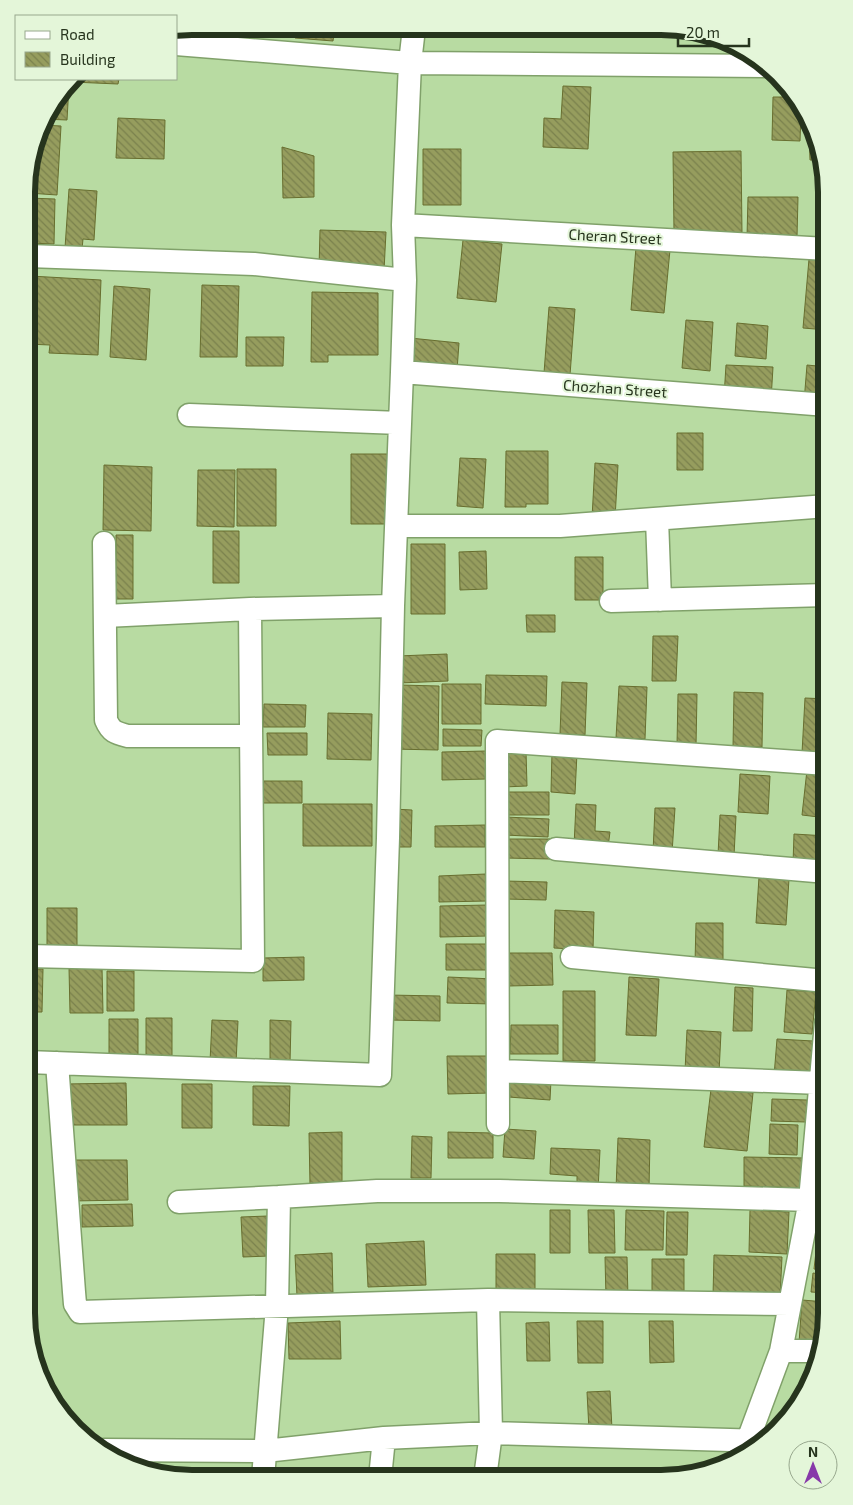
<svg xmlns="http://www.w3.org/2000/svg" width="853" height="1505" viewBox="0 0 853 1505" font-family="'Exo 2',sans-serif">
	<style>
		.building { fill: url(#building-back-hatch); stroke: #686e2f }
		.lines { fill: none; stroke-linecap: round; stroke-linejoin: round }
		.minor-casing { stroke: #80a16a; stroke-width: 25 }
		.minor { stroke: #fff; stroke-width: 22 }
		.labels { text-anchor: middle; stroke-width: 4; stroke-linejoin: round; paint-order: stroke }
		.street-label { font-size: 15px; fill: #26341d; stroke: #e4f6d9 }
		.rim { fill: none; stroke: #26341d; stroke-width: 6 }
	</style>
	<defs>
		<pattern id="building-back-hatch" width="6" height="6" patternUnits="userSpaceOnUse" patternTransform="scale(1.25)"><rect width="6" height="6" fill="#969d5e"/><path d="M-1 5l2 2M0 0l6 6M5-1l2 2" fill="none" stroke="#7a814d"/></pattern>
	</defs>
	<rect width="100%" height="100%" fill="#b8dba2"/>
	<path class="building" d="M296,27H335L333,41L295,38Z
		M74,79H119L118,84L72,82Z
		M69,85L67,120L43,119V118Z
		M563,86L591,87L588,149L543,147L544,118L561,119Z
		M773,97H791L801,113L800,141L772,140Z
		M118,118L165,120L164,159L116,158Z
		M41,125L61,126L57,195L28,193V170Z
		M809,133H814L818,138L821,160H810Z
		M282,147L314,156V197L283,198Z
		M423,149H461V205H423Z
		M741,151L742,233H674L673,152Z
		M69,189L97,191L94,240L83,239L82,249L65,248Z
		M748,197H798L797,237H747Z
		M28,198L55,199L54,244L28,243Z
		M320,230L386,232L384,271L319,269Z
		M463,240L502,244L496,302L457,298Z
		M636,247L670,250L664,313L631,310Z
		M809,259L827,260V330L803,328Z
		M30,276L101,280L98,355L49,353L50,345L27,344Z
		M202,285L239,286L237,357H200Z
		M114,286L150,289L146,360L110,357Z
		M312,292L378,293V355H328V362H311Z
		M549,307L575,309L570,375L544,373Z
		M686,320L713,322L710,371L682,368Z
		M737,323L768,326L766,359L735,356Z
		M246,337H284L283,366H246Z
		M410,338L459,343L457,370L407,365Z
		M726,365L773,367L771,400L724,397Z
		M807,365L827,367L825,404L804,402Z
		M820,424H827V477H817Z
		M677,433H703V470H677Z
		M506,451H548V504H526V507H505Z
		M351,454H389V524H351Z
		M460,458L486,459L483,508L457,506Z
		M595,463L618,465L615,519L592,518Z
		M104,465L152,467L151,531L103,530Z
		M237,469H276V526H237Z
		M198,470H235L234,527L197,526Z
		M213,531H239V583H213Z
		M116,535H133V599H116Z
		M411,544H445V614H411Z
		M486,551L487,589L460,590L459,552Z
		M575,557H603V600H575Z
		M526,615H555V632H527Z
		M653,636H678L676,681H652Z
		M447,654L448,681L399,683L398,656Z
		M486,675L547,676L546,706L485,704Z
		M562,682L587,683L585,735L560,734Z
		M442,684H481V724H442Z
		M399,685L439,686L438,750L392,749Z
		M619,686L647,687L645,739L616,738Z
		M734,692L763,693L762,747H733Z
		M678,694H697L696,746L677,745Z
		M805,698L827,699V755L802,753Z
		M264,704L306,705L305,727H263Z
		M328,713L372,714L371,760L327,759Z
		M443,729L482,730L481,746H443Z
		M267,733H307V755H268Z
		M486,751V779L442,780V752Z
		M526,751L527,786L503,787V752Z
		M552,752L577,753L575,794L551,792Z
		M807,770L827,772V818L802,815Z
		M740,774L770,776L768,814L738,812Z
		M263,781H302V803H263Z
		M503,792H549V815H503Z
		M303,804H372V846H303Z
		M576,804L596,805L595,831L610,832L608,847L574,846Z
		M655,808H675L672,853L653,852Z
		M393,809L412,810L411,847H392Z
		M720,815L736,816L734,856L718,855Z
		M505,817L549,819L548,837L504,835Z
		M485,825V847H435V826Z
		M794,834L827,836V865L793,864Z
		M504,839H550V859L504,858Z
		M486,874L487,901L439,902V876Z
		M759,877L789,879L786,925L756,923Z
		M505,881L547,882L546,900L504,899Z
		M488,905V936L440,937V906Z
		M47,908H77V948H47Z
		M555,910L594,912L593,950L554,948Z
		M696,923H723V963H695Z
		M446,944H488V970H446Z
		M507,953H552L553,985L508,986Z
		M304,957V980L263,981V958Z
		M102,967L103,1013H70L69,968Z
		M27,969H43L42,1012H27Z
		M107,971H134V1011H107Z
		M448,977L494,979V1004L447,1003Z
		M629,977L659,979L656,1036L626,1035Z
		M735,987L753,988L752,1031H733Z
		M787,990L816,992L812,1034L784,1032Z
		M563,991H595V1061H563Z
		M388,995L440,996V1021L388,1020Z
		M146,1018H172V1062H146Z
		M109,1019H138V1059H109Z
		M212,1020L238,1021L236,1063L210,1062Z
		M270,1020L291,1021L290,1063H270Z
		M511,1025H558V1054H510Z
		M687,1030L721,1032L719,1073L685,1071Z
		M777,1039L813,1041L810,1079L774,1076Z
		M447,1056H490L491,1093L448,1094Z
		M509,1077L551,1080L550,1100L508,1097Z
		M126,1083L127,1125H65V1084Z
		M182,1084H212V1128H182Z
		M253,1086H290L289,1126L253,1125Z
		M711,1089L753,1093L747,1151L704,1147Z
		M772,1099L807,1100L806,1122L771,1121Z
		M770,1124L798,1125L797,1155L769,1154Z
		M505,1129L536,1131L534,1159L503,1157Z
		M342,1132V1184L310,1185L309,1133Z
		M448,1132L493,1133V1158H448Z
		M412,1136L432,1137L431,1178H411Z
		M618,1138L650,1140L649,1189H616Z
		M551,1148L600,1150L598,1190L577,1189V1176L550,1174Z
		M744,1157L806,1158L805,1188L744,1186Z
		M72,1160H127L128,1200L72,1201Z
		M132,1204L133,1226L82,1227V1205Z
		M826,1207V1231H823Z
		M550,1210H570V1253H550Z
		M588,1210H614L615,1253H589Z
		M626,1210L664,1211L663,1250H625Z
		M750,1210L789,1212L787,1254L749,1252Z
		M667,1212H688L687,1255H666Z
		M268,1216L269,1256L243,1257L241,1217Z
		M818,1234L826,1235V1271L814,1269Z
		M424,1241L426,1285L368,1287L366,1244Z
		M332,1253L333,1295L297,1296L295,1255Z
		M496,1254H535V1291H496Z
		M714,1255L782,1257L780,1298L713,1296Z
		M605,1257H627L628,1298H606Z
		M652,1259H684V1300L652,1299Z
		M813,1273L826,1275V1293L811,1292Z
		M802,1300L826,1302V1324L822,1344L799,1343Z
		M340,1321L341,1359H289L288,1323Z
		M577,1321H603V1363H578Z
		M649,1321H673L674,1362L650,1363Z
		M549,1322L550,1361H527L526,1323Z
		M610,1391L612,1429L589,1430L587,1392Z"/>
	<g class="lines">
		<defs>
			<path id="minor" d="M176,44L410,63L767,66
				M403,225L827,249
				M28,256L254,264L405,280
				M402,372L827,405
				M189,415L400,423
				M657,519L660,600
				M397,526H560L827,506
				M104,543L106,720C111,732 116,733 128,736H251
				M611,601L827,595
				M105,616L250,609L393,606
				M556,849L827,872
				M27,956L253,961L250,609
				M572,957L826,981
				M27,1062L380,1075L388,838L393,606L402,372L405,280L403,225L410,63L414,28
				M57,1063L74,1292L75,1304L80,1312L488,1300L790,1304
				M498,1071L821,1083
				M498,1124L497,741L827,764
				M179,1202L279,1197
				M781,1351H821
				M104,1450L265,1451L384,1438L491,1433L765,1441
				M745,1453L748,1440L781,1351L810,1200L826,1023
				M263,1478L277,1306L279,1197L377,1191H499L810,1200
				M380,1478L384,1438
				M485,1478L491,1433L488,1300"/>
		</defs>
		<use href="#minor" class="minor-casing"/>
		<use href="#minor" class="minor"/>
	</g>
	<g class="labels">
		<g class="street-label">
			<text transform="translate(615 237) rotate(3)" y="5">Cheran Street</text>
			<text transform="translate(615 389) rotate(4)" y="5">Chozhan Street</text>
		</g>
	</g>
	<path d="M0 0H853V1505H0ZM192 35H661A157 157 0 0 1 818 192V1313A157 157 0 0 1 661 1470H192A157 157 0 0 1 35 1313V192A157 157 0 0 1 192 35Z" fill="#e4f6d9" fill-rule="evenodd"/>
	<path class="rim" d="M192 35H661A157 157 0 0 1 818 192V1313A157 157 0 0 1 661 1470H192A157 157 0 0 1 35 1313V192A157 157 0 0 1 192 35Z"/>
	<rect x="15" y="15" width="162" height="65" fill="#e4f6d9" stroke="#98a88e"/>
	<rect x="25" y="31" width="25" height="8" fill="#ffffff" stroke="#98a88e"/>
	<text x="60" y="40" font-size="15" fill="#26341d">Road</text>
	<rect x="25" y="52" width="25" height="15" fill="url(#building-back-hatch)" stroke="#98a88e"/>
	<text x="60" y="65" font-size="15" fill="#26341d">Building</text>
	<g transform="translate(813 1465)"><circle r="24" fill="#e4f6d9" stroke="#98a88e"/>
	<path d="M0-4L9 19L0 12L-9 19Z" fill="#8739a9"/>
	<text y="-8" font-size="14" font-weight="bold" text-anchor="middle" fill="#26341d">N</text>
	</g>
	<path d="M678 38v8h71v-8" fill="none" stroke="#26341d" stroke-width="2.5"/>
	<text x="686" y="38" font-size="15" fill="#26341d" stroke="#e4f6d9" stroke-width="4" paint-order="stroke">20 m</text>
</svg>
